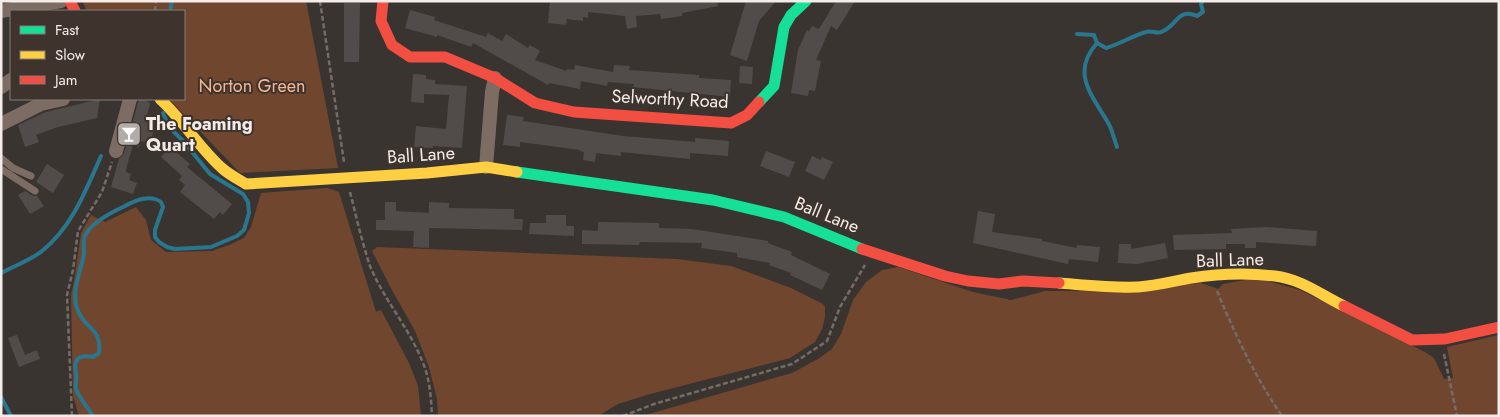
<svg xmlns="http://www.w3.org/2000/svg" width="1500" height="417" viewBox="0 0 1500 417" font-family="Jost,sans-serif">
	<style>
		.green { fill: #71462e }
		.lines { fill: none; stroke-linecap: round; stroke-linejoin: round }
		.stream { stroke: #29768f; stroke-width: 4 }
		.building { fill: #514c49 }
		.path { stroke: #766c67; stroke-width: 2.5; stroke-dasharray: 5 2.5; stroke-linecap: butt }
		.lane { stroke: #7c6c64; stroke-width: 7 }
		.street { stroke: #7c6c64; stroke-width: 14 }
		.fast { stroke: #16e098; stroke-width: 11 }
		.slow { stroke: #ffcf43; stroke-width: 11 }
		.jam { stroke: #f24e42; stroke-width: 11 }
		.labels { text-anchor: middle; stroke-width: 4; stroke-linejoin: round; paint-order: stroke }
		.park-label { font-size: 18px; fill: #f3b594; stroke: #3e332d }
		.street-label { font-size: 18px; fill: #f3ece8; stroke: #3e332d }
		.poi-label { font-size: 18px; font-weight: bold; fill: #f3ece8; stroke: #3e332d; text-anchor: start }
	</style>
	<rect width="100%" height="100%" fill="#3a3431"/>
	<path class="green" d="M82,1H306L338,168L240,173L169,99H184V11H87Z
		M327,188L339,192L376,312L381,310L409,363L418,386L421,416H79L73,396L71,295L75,276L81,233L91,215L105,222L136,207L146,220L151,240L166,252L212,251L229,245L244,238L251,227L261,193Z
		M377,247L677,259L731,266L791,288L823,304L825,307V317L822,329L815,342L790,358L650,394L618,404L598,416H438L437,399L429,367L415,331L392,290L372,251Z
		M898,267L973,292L1011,300L1045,291H1090L1201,283L1218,289L1223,284L1257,278L1300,290L1425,352L1434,358L1444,379L1453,378L1447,347L1499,335V416H642L792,373L818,359L832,349L841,334L853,300L866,282L882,270Z"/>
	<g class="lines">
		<path class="stream" d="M170,11L172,1
			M1077,34L1094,35L1097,43L1106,48C1120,44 1132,36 1146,32C1151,30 1156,34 1161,32C1177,27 1177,7 1197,16L1203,12L1201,4L1203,1
			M1097,43C1071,72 1091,94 1107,121C1112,128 1114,139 1117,147
			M1,273C14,266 31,260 42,251C72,227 86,190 101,156
			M1,397L11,416
			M93,416C88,408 79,398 76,389C75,383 77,378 76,373C73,359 79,354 93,357L99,353C102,328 86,330 78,311C70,293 81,271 84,254C84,246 82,239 87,232C96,220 112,212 125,206C136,200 150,194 161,202L163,207L155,230V237L159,242L167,247L175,249L211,247L237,236L244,230L249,213L248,202L243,194L210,174L184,142L169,127L163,113"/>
	</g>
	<path class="building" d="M550,1H717L718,6L682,13V16L661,19L660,14L636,16L637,27L627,29L625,16L588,12V18L583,17V21L567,19L566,25L548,23Z
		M746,1H776L759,21L747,61L730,55Z
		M836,1H855L837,30L831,26L816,60L821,61L815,91L809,90L808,96L791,93L798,50L807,30L809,31L812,26L819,29Z
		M344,3H360L359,62H344Z
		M410,10L435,17L434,20L486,37L488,33L502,41L506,34L528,48L530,45L540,51L535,60L566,71L567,69L574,70L575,65L613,72L614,65L630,66L629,70L699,75V78L731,80L730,97L633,87L634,84L608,82L607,86L581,81L580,89L549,83L548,85L473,43L471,47L437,35V37L405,28Z
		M740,66L753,67L752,84L739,83Z
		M413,74L426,75V79L435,80V84L467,86L462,148L433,146V148L414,147L416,126L446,129L449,95L424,94V103L411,102Z
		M100,99L97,118L58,127L36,135L39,142L25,147L18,125L46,112Z
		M139,99H147L146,101L149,102L150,104L146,119L150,120L148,127L154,129L150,144L140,141L139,147L133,145L126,169V172L131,174L129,180L137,183L133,194L111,187L119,159L124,153Z
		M507,115L524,117L523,121L623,136L695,142V138L729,141L728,156L690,153V159L621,152V156L596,153L595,162L583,160L584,152L579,151L580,150L520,142V147L503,145Z
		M170,147L190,164L187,167L232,204L223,215L220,212L214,219L180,192L185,185L179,180L182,176L161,157Z
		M766,151L795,162L789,177L760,166Z
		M812,156L821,160L822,157L833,162L824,180L805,171Z
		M47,164L64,175L53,193L36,182Z
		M25,191L33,196H37L44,206L30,214L18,195Z
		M385,202H396V211L429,213V202L449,203V208L514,209V219H523L522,230L429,228V248L413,247L414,231L376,230V220H385Z
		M978,211L995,214L992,232L1042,239V241L1077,248V245L1100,247L1098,262L1069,259L1068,264L973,243Z
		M546,215H566V226H574V236L529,234L530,223H546Z
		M598,222L659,223V228L692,229L768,241V243L792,252L791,255L830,274L822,290L790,275L791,273L769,265L770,263L737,257V253L701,248L702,243L640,242L639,245L582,244V230L598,231Z
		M1267,227L1317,231L1316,246L1256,242V248H1245V244H1226V249L1174,250L1173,235L1232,233L1231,229Z
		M1165,243L1168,258L1137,264L1118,263L1119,244H1131V249Z
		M17,335L25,355L37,350L40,359L19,367L8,338Z"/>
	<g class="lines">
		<path class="path" d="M320,1L344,162
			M155,11L156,1
			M350,192C356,216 362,242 370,266C384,300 410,329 423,363C430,380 431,398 432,416
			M1217,291C1235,334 1255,377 1282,416
			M1444,354L1457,416
			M72,416L67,295L73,270L78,231L102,192L112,162
			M623,416L654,404L792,364L827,341L840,307L865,265"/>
		<path class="lane" d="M1,158L13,168L31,176
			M1,169L35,191"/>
		<path class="street" d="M1,11L61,1
			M1,87L11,80
			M1,124L41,104L63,99
			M116,151L130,99
			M486,167L492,92L495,78"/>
		<path class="fast" d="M759,102L774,86L784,27L791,15L806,1
			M517,172L713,200L784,217L862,249"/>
		<path class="slow" d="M160,99C183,120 199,148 223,169C230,175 238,179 246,184L427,173L486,167L517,172
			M1059,283C1085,285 1112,288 1138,287C1156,286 1174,281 1191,278C1217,274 1249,273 1275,276C1301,279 1321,295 1344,306"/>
		<path class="jam" d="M70,1L75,11
			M383,1L381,21L392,45L410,57H445L495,78L535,103L574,112L731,123L747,115L759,102
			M862,249L945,276L968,281L999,284L1023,281L1059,283
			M1344,306L1412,340L1445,339L1499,327"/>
	</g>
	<defs>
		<symbol id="bar-square" viewBox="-11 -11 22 22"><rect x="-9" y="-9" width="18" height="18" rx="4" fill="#b2aca8" stroke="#3e332d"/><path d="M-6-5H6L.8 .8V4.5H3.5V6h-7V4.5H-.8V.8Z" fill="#fff"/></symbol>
	</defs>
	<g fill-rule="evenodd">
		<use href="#bar-square" x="115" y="120" width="28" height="28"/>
	</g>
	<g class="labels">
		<g class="park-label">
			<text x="252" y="92">Norton Green</text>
		</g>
		<g class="street-label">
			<text transform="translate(670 99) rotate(3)" y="6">Selworthy Road</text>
			<text transform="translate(421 155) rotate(-4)" y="6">Ball Lane</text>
			<text transform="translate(827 215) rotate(22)" y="6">Ball Lane</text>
			<text transform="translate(1230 260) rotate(-2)" y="6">Ball Lane</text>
		</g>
		<g class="poi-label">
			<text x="146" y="130">The Foaming<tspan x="146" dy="21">Quart</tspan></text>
		</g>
	</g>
	<rect width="1500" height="417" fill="none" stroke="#f3ece8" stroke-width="5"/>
	<rect x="10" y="10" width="175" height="90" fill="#3e332d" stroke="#867d78"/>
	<rect x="20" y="26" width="25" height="8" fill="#16e098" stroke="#867d78"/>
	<text x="55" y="35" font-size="15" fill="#f3ece8">Fast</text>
	<rect x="20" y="51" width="25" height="8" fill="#ffcf43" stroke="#867d78"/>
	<text x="55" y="60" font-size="15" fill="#f3ece8">Slow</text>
	<rect x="20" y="76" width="25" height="8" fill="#f24e42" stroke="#867d78"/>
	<text x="55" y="85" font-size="15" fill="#f3ece8">Jam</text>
</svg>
